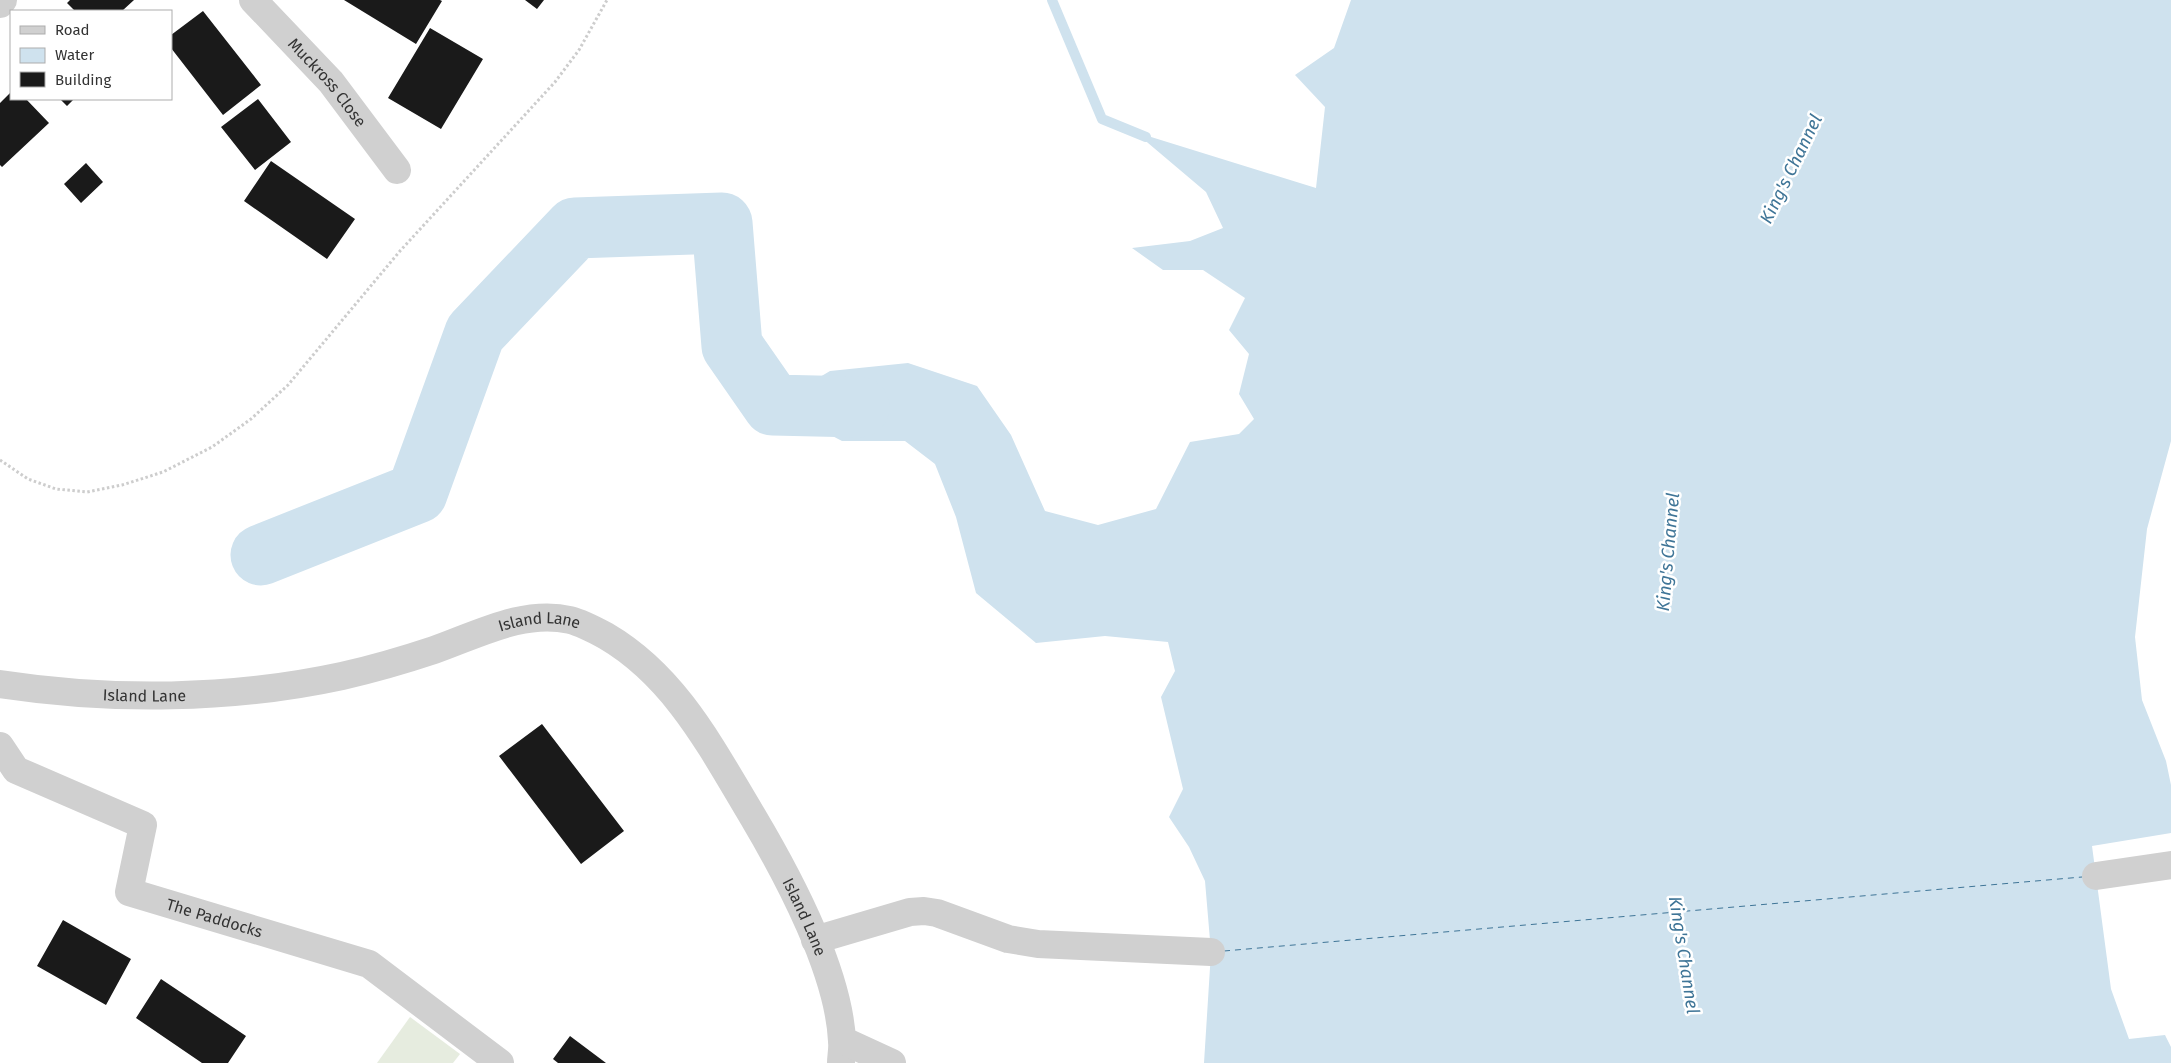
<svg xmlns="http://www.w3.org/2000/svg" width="2171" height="1063" viewBox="0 0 2171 1063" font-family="'Fira Sans',sans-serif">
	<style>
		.green { fill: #e6ecdf }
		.water { fill: #cfe2ee }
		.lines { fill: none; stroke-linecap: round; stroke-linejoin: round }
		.stream { stroke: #cfe2ee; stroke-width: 10 }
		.river { stroke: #cfe2ee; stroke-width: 61 }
		.ferry { stroke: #3f7597; stroke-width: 1; stroke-dasharray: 6 5; stroke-linecap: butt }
		.building { fill: #1a1a1a }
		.path { stroke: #cdcdcd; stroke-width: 3; stroke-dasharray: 2.5 2.5; stroke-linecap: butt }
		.minor { stroke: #d0d0d0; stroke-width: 28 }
		.labels { text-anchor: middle; stroke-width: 5; stroke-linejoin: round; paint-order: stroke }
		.street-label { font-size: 16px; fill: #333; stroke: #fff }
		.water-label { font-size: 18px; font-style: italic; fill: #3f7597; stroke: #fff }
	</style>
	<rect width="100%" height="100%" fill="#fff"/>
	<path class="green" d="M410,1017L460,1054L453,1063H377Z"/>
	<path class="water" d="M1351,0H2171V441L2147,529L2135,637L2142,700L2166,761L2171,785V833L2092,846L2111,989L2129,1039L2165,1035L2171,1047V1063H1204L1211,952L1205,881L1189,847L1169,817L1183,789L1161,697L1175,671L1168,642L1105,636L1036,643L976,593L956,517L935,464L905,441H842L773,405L830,371L908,363L977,386L1011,435L1045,511L1098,525L1156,509L1190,442L1239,434L1254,419L1239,394L1249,354L1229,330L1245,298L1203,270H1163L1132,248L1190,241L1223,228L1206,192L1135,132L1316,188L1325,107L1295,75L1334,48Z"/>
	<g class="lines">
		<path class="stream" d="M1052,0L1102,119L1146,137"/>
		<path class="river" d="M261,555L417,493L475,333L575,228L722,223L732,346L773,405L859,407"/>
		<path class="ferry" d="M1224,951L2082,877"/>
	</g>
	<path class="building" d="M70,0H134L122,11H75L67,3Z
		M344,0H440L442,1L416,44Z
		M525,0H544L537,9Z
		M203,11L261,85L223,115L171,48V35Z
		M430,28L483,59L441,129L388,98Z
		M11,92V99H26L49,123L2,167L0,165V103Z
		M60,99H74L67,106Z
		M258,99L291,142L255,170L221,127Z
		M271,161L355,219L327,259L244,201Z
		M86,163L103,182L81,203L64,184Z
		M542,724L624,831L581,864L499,756Z
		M63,920L131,959L106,1005L37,966Z
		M161,979L246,1036L228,1063H202L136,1018Z
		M570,1036L606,1063H558L553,1059Z"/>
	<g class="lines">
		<path class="path" d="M0,460L28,479L56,489L87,492L122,485L163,472L212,447L251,419L288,385L400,251L555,82L579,50L607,0"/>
		<g class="minor">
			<path id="s1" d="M253,0L331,82L397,170"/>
			<path d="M0,4L3,0"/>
			<path id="s2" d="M0,684C112,701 231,700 342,676C373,669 404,660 434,650C477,635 524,609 570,620C582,623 595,630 606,636C676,677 712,749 753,817C788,876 839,972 842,1041C843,1048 841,1056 841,1063"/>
			<path id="s3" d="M0,746L16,770L143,825L129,892L369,964L500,1063"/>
			<path d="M2096,876L2171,865"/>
			<path d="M815,940L910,912L924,911L937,913L1008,939L1038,944L1211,952"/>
			<path d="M842,1040L892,1063"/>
		</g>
	</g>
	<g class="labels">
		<g class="street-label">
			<text dy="6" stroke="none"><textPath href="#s1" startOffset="111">Muckross Close</textPath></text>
			<text dy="6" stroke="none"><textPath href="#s2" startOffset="550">Island Lane</textPath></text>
			<text dy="6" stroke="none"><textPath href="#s2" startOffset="145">Island Lane</textPath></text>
			<text dy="6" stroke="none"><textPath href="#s3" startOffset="325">The Paddocks</textPath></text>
			<text dy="6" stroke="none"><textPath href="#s2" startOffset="969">Island Lane</textPath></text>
		</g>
		<g class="water-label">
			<text transform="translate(1791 169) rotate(-64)" y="6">King's Channel</text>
			<text transform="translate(1668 552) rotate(-85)" y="6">King's Channel</text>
			<text transform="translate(1684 955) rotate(81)" y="6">King's Channel</text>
		</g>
	</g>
	<rect x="10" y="10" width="162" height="90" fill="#ffffff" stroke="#adadad"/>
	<rect x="20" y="26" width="25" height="8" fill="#d0d0d0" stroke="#adadad"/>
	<text x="55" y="35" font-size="15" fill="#333333">Road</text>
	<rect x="20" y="48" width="25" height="15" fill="#cfe2ee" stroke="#adadad"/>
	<text x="55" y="60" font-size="15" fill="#333333">Water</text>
	<rect x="20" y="72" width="25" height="15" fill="#1a1a1a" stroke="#adadad"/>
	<text x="55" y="85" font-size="15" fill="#333333">Building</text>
</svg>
